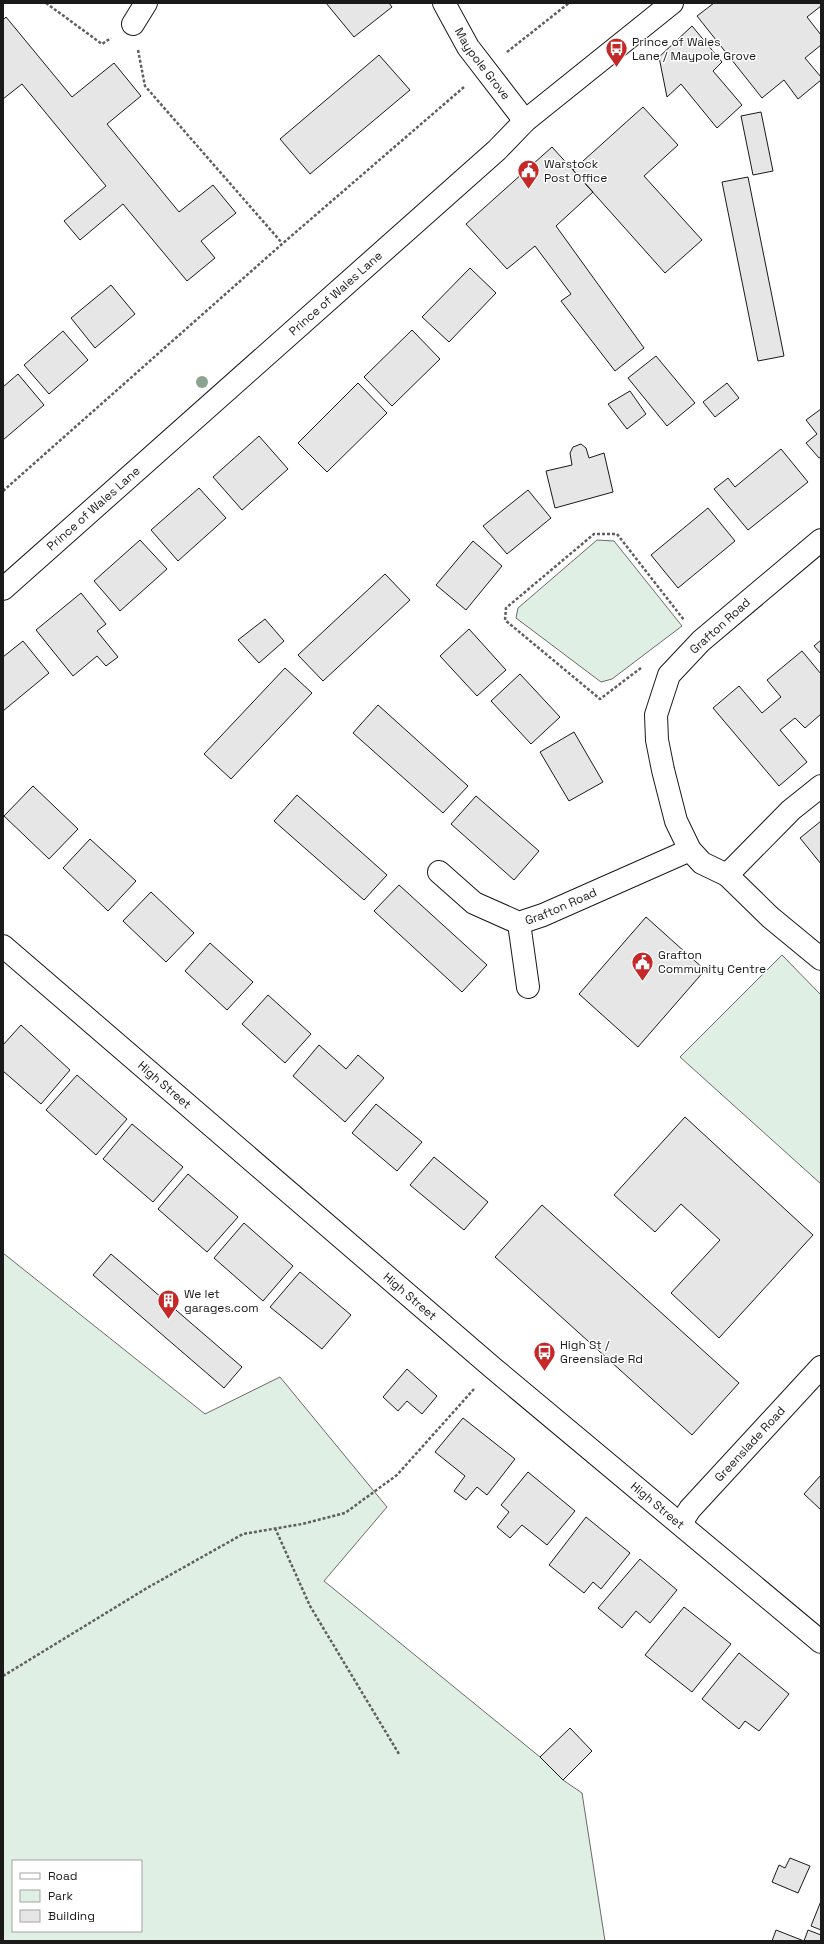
<svg xmlns="http://www.w3.org/2000/svg" width="824" height="1944" viewBox="0 0 824 1944" font-family="'Space Grotesk',sans-serif">
	<style>
		.green { fill: #e0efe3; stroke: #6a6a6a; fill-rule: evenodd }
		.building { fill: #e6e6e6; stroke: #1a1a1a }
		.lines { fill: none; stroke-linecap: round; stroke-linejoin: round }
		.street-casing { stroke: #1a1a1a; stroke-width: 24 }
		.secondary-casing { stroke: #1a1a1a; stroke-width: 24 }
		.path { stroke: #5f5f5f; stroke-width: 2.5; stroke-dasharray: 3 2; stroke-linecap: butt }
		.street { stroke: #fff; stroke-width: 22 }
		.secondary { stroke: #fff; stroke-width: 22 }
		.tree { fill: #8aa48f }
		.labels { text-anchor: middle; stroke-width: 3; stroke-linejoin: round; paint-order: stroke }
		.poi-label { font-size: 12px; fill: #1a1a1a; stroke: #fff; text-anchor: start }
		.street-label { font-size: 12px; fill: #1a1a1a; stroke: #fff }
	</style>
	<rect width="100%" height="100%" fill="#fff"/>
	<path class="green" d="M597,540L614,541L682,626L612,679L601,682L516,618L518,608Z
		M782,955L821,995V1184L680,1057Z
		M3,1253L205,1414L280,1377L387,1507L324,1581L540,1757L563,1780L582,1793L605,1941H3ZM13,1861H141V1931H13Z"/>
	<path class="building" d="M326,3H389L392,7L354,37Z
		M714,3H821V6L807,17L821,35V45L805,58L821,77V80L798,99L784,80L762,98L697,16Z
		M6,17L72,97L114,63L141,96L107,124L179,212L213,185L236,213L201,241L215,258L187,281L123,204L80,240L64,221L106,186L22,84L3,99V20Z
		M692,26L722,62L713,71L742,105L717,128L681,84L667,97L659,57Z
		M379,55L410,90L310,174L280,139Z
		M643,107L678,145L644,176L702,240L665,273L573,170Z
		M761,112L773,171L753,175L741,116Z
		M552,147L593,192L556,226L644,348L615,371L561,301L571,294L535,246L507,269L466,224Z
		M748,177L784,356L758,361L722,182Z
		M470,268L496,293L449,342L422,317Z
		M111,285L135,314L95,348L71,318Z
		M412,330L440,359L392,406L364,377Z
		M63,331L88,360L49,394L24,365Z
		M656,356L695,403L667,426L628,378Z
		M18,374L44,405L3,440V387Z
		M358,383L387,413L327,472L298,443Z
		M727,383L739,398L715,417L703,402Z
		M630,391L646,414L627,429L608,404Z
		M821,409V457L819,458L806,443L817,434L806,420Z
		M259,436L288,469L242,510L213,477Z
		M581,444L586,448L589,458L604,453L613,492L555,508L546,471L572,465L570,453L573,447Z
		M781,449L808,482L748,530L714,489L728,478L735,487Z
		M199,488L226,518L178,561L151,530Z
		M528,490L551,518L507,554L483,526Z
		M708,508L735,541L678,588L651,555Z
		M140,540L167,569L120,611L94,581Z
		M473,541L502,566L466,610L436,585Z
		M385,574L410,600L323,681L298,655Z
		M81,593L106,624L97,631L118,657L106,666L97,656L73,676L36,630Z
		M265,619L284,641L259,663L238,640Z
		M469,629L506,670L477,696L440,656Z
		M821,640V654L814,646Z
		M23,641L49,673L3,711V657Z
		M802,651L821,674V714L805,728L795,718L780,730L807,762L779,786L713,708L739,686L762,713L781,697L767,680Z
		M285,668L312,693L231,779L204,754Z
		M520,674L560,717L531,744L491,701Z
		M378,705L468,786L443,813L353,733Z
		M574,732L603,782L569,801L540,752Z
		M33,786L78,829L49,859L4,816Z
		M297,795L387,875L364,900L274,821Z
		M476,796L539,851L514,880L451,824Z
		M821,821V864L800,838Z
		M90,839L136,881L108,911L63,868Z
		M399,885L487,965L462,992L374,911Z
		M151,892L194,933L166,962L123,921Z
		M646,917L705,970L638,1047L579,994Z
		M210,943L253,982L227,1010L185,971Z
		M268,995L311,1034L285,1063L242,1024Z
		M21,1025L70,1070L41,1104L3,1071V1045Z
		M319,1045L346,1069L358,1055L384,1078L345,1122L293,1076Z
		M77,1075L127,1119L96,1155L46,1110Z
		M376,1104L422,1142L397,1171L352,1133Z
		M685,1117L813,1235L719,1338L671,1293L720,1240L681,1204L655,1232L614,1195Z
		M132,1124L183,1167L153,1202L103,1159Z
		M434,1157L488,1202L464,1230L410,1185Z
		M188,1174L238,1217L207,1252L158,1209Z
		M542,1205L739,1383L692,1435L495,1257Z
		M244,1223L293,1266L263,1301L214,1258Z
		M111,1254L242,1367L224,1388L93,1275Z
		M300,1272L351,1315L322,1349L270,1307Z
		M407,1369L437,1396L422,1414L407,1401L398,1411L383,1397Z
		M463,1418L515,1459L487,1495L477,1487L466,1500L454,1491L465,1476L435,1452Z
		M528,1472L575,1511L547,1545L522,1525L510,1538L497,1527L509,1512L501,1505Z
		M821,1475V1510L804,1494Z
		M586,1517L630,1553L601,1589L593,1582L584,1593L549,1565Z
		M640,1559L677,1590L650,1623L636,1611L622,1628L598,1608Z
		M684,1607L731,1644L692,1692L645,1655Z
		M739,1653L789,1694L759,1731L745,1721L739,1729L702,1699Z
		M570,1728L592,1751L563,1780L540,1757Z
		M790,1858L810,1866L798,1893L772,1882L779,1865L785,1868Z
		M821,1901V1930L811,1926Z
		M776,1930L804,1941L808,1930L821,1935V1941H772Z"/>
	<g class="lines">
		<defs>
			<g id="street">
				<path id="s1" d="M444,3L468,47L525,121"/>
				<path d="M133,24L146,3"/>
				<path d="M821,540L701,641L669,675L656,715L657,740L663,770L676,821L690,850L702,863L727,875L770,917L821,959"/>
				<path id="s2" d="M3,589L497,150L525,121L672,3"/>
				<path id="s3" d="M439,872L474,903L519,923L543,915L690,850"/>
				<path d="M727,875L791,810L821,786"/>
				<path d="M519,923L528,987"/>
				<path id="s4" d="M681,1523L690,1509L821,1367"/>
			</g>
			<g id="secondary">
				<path id="s5" d="M3,946L493,1368L821,1642"/>
			</g>
		</defs>
		<use href="#street" class="street-casing"/>
		<use href="#secondary" class="secondary-casing"/>
		<path class="path" d="M46,3L102,44L111,38
			M138,50L145,86L282,243
			M507,52L569,3
			M3,491L282,244L464,87
			M641,668L600,699L505,620L506,608L594,534H617L684,620
			M275,1528L310,1606L399,1754
			M3,1676L147,1588L243,1534L302,1524L345,1513L397,1475L474,1389"/>
		<use href="#street" class="street"/>
		<use href="#secondary" class="secondary"/>
	</g>
	<circle class="tree" cx="202" cy="382" r="6"/>
	<defs>
		<symbol id="bus-pin" viewBox="-11 -11 22 30"><path d="M0 17L-7.5 6A9.5 9.5 0 1 1 7.5 6Z" fill="#c62828" stroke="#fff"/><path d="M-5-6H5V4H4V6H2V4H-2V6H-4V4H-5ZM-3.5-4V0h7V-4ZM-3.5 1.2v1.5H-2V1.2ZM2 1.2v1.5H3.5V1.2Z" fill="#fff"/></symbol>
		<symbol id="civic-pin" viewBox="-11 -11 22 30"><path d="M0 17L-7.5 6A9.5 9.5 0 1 1 7.5 6Z" fill="#c62828" stroke="#fff"/><path d="M-.6-6.5H3V-4.5H.6V-3L4-1V1h2V6H-6V1h2V-1L-.6-3ZM-1.2 2.5V6h2.4V2.5Z" fill="#fff"/></symbol>
		<symbol id="building-pin" viewBox="-11 -11 22 30"><path d="M0 17L-7.5 6A9.5 9.5 0 1 1 7.5 6Z" fill="#c62828" stroke="#fff"/><path d="M-4-6H4V6H1V3H-1V6H-4ZM-2.5-4.3h1.7v1.8h-1.7ZM.8-4.3h1.7v1.8H.8ZM-2.5-1h1.7V.8h-1.7ZM.8-1h1.7V.8H.8Z" fill="#fff"/></symbol>
	</defs>
	<g fill-rule="evenodd">
		<use href="#bus-pin" x="604" y="36" width="25" height="34"/>
		<use href="#civic-pin" x="516" y="158" width="25" height="34"/>
		<use href="#civic-pin" x="630" y="950" width="25" height="34"/>
		<use href="#building-pin" x="156" y="1288" width="25" height="34"/>
		<use href="#bus-pin" x="532" y="1340" width="25" height="34"/>
	</g>
	<g class="labels">
		<g class="poi-label">
			<text x="632" y="46">Prince of Wales<tspan x="632" dy="14">Lane / Maypole Grove</tspan></text>
			<text x="544" y="168">Warstock<tspan x="544" dy="14">Post Office</tspan></text>
			<text x="658" y="959">Grafton<tspan x="658" dy="14">Community Centre</tspan></text>
			<text x="184" y="1298">We let<tspan x="184" dy="14">garages.com</tspan></text>
			<text x="560" y="1349">High St /<tspan x="560" dy="14">Greenslade Rd</tspan></text>
		</g>
		<g class="street-label">
			<text dy="4" stroke="none"><textPath href="#s1" startOffset="72">Maypole Grove</textPath></text>
			<text dy="4" stroke="none"><textPath href="#s2" startOffset="445">Prince of Wales Lane</textPath></text>
			<text dy="4" stroke="none"><textPath href="#s2" startOffset="121">Prince of Wales Lane</textPath></text>
			<text transform="translate(720 626) rotate(-42)" y="4">Grafton Road</text>
			<text dy="4" stroke="none"><textPath href="#s3" startOffset="141">Grafton Road</textPath></text>
			<text dy="4" stroke="none"><textPath href="#s5" startOffset="213">High Street</textPath></text>
			<text dy="4" stroke="none"><textPath href="#s5" startOffset="537">High Street</textPath></text>
			<text dy="4" stroke="none"><textPath href="#s4" startOffset="105">Greenslade Road</textPath></text>
			<text dy="4" stroke="none"><textPath href="#s5" startOffset="861">High Street</textPath></text>
		</g>
	</g>
	<rect width="824" height="1944" fill="none" stroke="#1a1a1a" stroke-width="8"/>
	<rect x="12" y="1860" width="130" height="72" fill="#ffffff" stroke="#a3a3a3"/>
	<rect x="20" y="1873" width="20" height="6" fill="#ffffff" stroke="#a3a3a3"/>
	<text x="48" y="1880" font-size="12" fill="#1a1a1a">Road</text>
	<rect x="20" y="1890" width="20" height="12" fill="#e0efe3" stroke="#a3a3a3"/>
	<text x="48" y="1900" font-size="12" fill="#1a1a1a">Park</text>
	<rect x="20" y="1910" width="20" height="12" fill="#e6e6e6" stroke="#a3a3a3"/>
	<text x="48" y="1920" font-size="12" fill="#1a1a1a">Building</text>
</svg>
